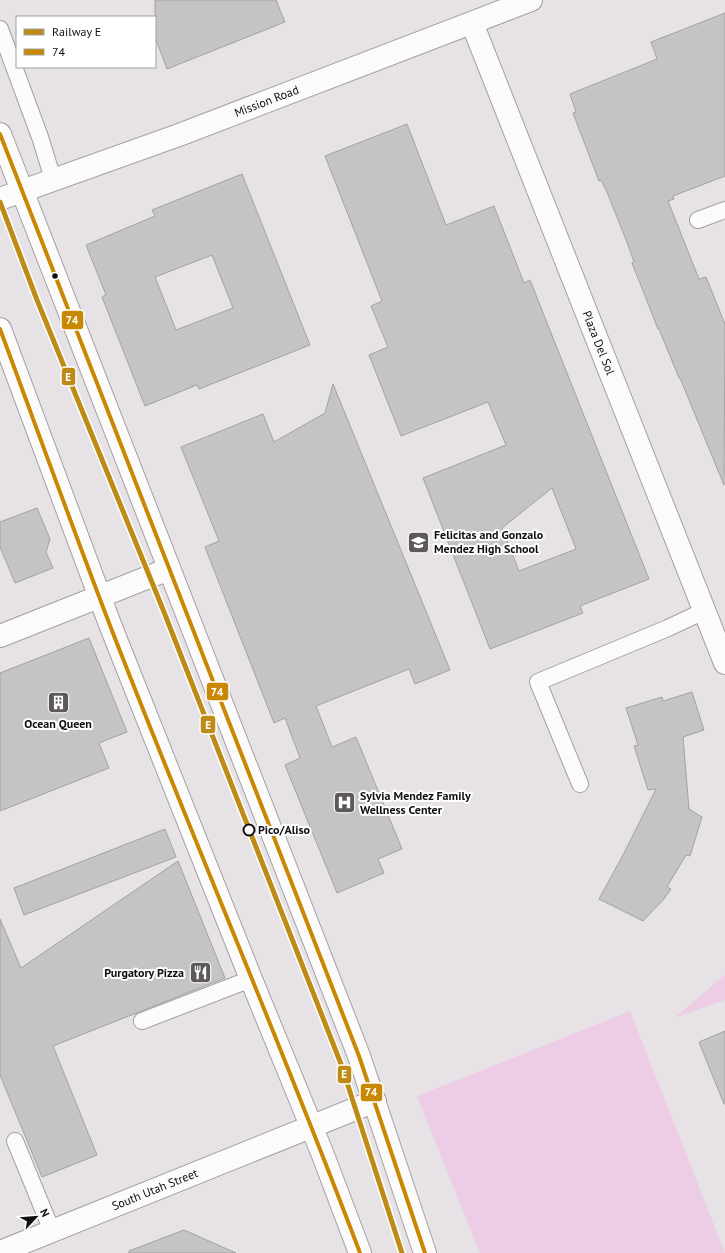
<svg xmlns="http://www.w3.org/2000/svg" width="725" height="1253" viewBox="0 0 725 1253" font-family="'PT Sans',sans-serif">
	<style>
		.green { fill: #edcde5 }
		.building { fill: #c4c4c6; stroke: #a2a2a3; fill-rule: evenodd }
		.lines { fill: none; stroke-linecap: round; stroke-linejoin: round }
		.lane-casing { stroke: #a4a0a3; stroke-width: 18 }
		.street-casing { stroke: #a4a0a3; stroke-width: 24 }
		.secondary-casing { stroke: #a4a0a3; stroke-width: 24 }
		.lane { stroke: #fbfbfb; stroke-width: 16 }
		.street { stroke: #fbfbfb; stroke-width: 22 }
		.secondary { stroke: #fbfbfb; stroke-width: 22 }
		.bus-1-casing { stroke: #fff; stroke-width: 7 }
		.bus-1 { stroke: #c98803; stroke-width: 4 }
		.rail-1-casing { stroke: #fff; stroke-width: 8 }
		.rail-1 { stroke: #be8c16; stroke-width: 5 }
		.bus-dot { fill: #110e10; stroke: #fff; stroke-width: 1.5 }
		.stop-dot { fill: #fff; stroke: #110e10; stroke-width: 2 }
		.labels { text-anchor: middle; stroke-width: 4; stroke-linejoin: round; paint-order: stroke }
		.street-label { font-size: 12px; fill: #110e10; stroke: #fff }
		.poi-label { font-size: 12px; font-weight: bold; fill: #110e10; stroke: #fff; text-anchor: start }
		.stop-label { font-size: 12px; font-weight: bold; fill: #110e10; stroke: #fff; text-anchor: start }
		.line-badge { stroke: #fff; stroke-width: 1.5 }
		.badge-label { font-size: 11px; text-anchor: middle; font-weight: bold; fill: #fff }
	</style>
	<rect width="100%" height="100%" fill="#e7e2e6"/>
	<path class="green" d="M725,975V1000L674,1018Z
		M630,1011L725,1253H480L417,1096Z"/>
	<path class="building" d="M155,0H276L285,22L167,69L155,37Z
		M725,13V176L673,196L674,199L668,201L699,279L706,277L725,324L724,485L680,378H679L659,329H658L632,263L634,262L628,245L607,192L601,180L599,181L573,113L576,112L570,94L657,59L651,42Z
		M407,124L446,225L494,206L524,283L530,280L649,579L580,606L583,613L490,649L423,478L506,445L488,402L401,436L369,355L388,347L371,306L382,301L325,156ZM552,488L576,549L519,571L502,528Z
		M242,174L310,345L199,389L197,385L145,406L102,297L106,295L86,245L155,216L152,210ZM212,255L233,308L176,330L155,277Z
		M333,384L450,670L415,684L409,669L316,706L332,747L356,737L402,849L378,859L384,873L337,893L285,765L300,758L285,718L274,723L205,547L219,541L181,447L263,414L274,442L325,413Z
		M37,508L50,539L46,552L53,568L15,583L0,547V522Z
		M89,638L127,732L99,743L109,768L0,811V673Z
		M692,692L704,730L683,737L689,809L702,817L690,856L686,855L667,887L671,889L664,899L643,921L599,899L624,853L656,789L648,790L634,746L638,745L626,708L662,697L663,701Z
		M165,829L176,857L24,915L14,888Z
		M178,861L225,978L53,1046L97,1155L42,1177L0,1075V919L21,968Z
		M725,1031V1104H724L699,1042Z
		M184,1230L236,1253H129V1251Z"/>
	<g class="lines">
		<defs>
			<path id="lane" d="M0,29L40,137L53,179
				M698,220L725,210
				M580,784L538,682L668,628L704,611
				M142,1021L251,979
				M15,1141L52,1231"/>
			<g id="street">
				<path id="s1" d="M472,23L725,663"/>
				<path d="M0,636L169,569"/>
				<path id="s2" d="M0,1252L375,1101"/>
			</g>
			<g id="secondary">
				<path d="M0,134L359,1056L425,1253"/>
				<path id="s3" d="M0,199L179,135L531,0"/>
				<path d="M0,329L111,627L251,979L323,1155L360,1253"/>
			</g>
		</defs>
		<use href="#lane" class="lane-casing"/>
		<use href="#street" class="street-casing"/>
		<use href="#secondary" class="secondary-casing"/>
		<use href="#lane" class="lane"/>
		<use href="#street" class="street"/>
		<use href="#secondary" class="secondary"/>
		<defs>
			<path id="bus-1" d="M0,134L359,1056L425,1253
				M0,329C37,429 73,529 111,628C192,837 281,1043 360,1253"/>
		</defs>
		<use href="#bus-1" class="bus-1-casing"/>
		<use href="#bus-1" class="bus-1"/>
		<defs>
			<path id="rail-1" d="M0,202L37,300L162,607L341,1064L402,1253"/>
		</defs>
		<use href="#rail-1" class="rail-1-casing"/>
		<use href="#rail-1" class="rail-1"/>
	</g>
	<defs>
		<symbol id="school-square" viewBox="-11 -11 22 22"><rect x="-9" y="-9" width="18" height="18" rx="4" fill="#5c585b" stroke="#fff"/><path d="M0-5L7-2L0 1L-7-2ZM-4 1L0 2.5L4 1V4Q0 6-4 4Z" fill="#fff"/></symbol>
		<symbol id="building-square" viewBox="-11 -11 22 22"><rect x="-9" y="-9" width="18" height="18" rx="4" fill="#5c585b" stroke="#fff"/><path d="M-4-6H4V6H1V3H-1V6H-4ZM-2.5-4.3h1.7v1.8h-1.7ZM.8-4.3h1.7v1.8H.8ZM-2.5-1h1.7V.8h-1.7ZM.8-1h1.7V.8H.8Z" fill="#fff"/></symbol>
		<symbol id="hospital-square" viewBox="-11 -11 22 22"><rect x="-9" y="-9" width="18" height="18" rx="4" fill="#5c585b" stroke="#fff"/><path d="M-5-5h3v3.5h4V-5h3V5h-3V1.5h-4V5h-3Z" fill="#fff"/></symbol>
		<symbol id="restaurant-square" viewBox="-11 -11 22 22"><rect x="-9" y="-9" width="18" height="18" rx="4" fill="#5c585b" stroke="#fff"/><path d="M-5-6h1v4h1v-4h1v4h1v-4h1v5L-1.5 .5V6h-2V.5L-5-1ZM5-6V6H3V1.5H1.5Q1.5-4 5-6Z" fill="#fff"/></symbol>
	</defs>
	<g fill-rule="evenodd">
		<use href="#school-square" x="406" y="530" width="25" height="25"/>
		<use href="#building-square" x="46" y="690" width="25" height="25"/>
		<use href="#hospital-square" x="332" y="790" width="25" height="25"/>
		<use href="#restaurant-square" x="188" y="960" width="25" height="25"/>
	</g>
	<circle class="bus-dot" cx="55" cy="276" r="3.5"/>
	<circle class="stop-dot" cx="249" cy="830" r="5.5"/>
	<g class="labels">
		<g class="street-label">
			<text dy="4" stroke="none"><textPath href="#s3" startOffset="284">Mission Road</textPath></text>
			<text dy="4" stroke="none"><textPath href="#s1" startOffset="344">Plaza Del Sol</textPath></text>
			<text dy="4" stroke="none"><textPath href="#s2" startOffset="167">South Utah Street</textPath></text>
		</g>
		<g class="poi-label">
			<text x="434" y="539">Felicitas and Gonzalo<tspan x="434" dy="14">Mendez High School</tspan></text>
			<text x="58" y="728" text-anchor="middle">Ocean Queen</text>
			<text x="360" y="800">Sylvia Mendez Family<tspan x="360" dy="14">Wellness Center</tspan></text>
			<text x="184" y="977" text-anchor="end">Purgatory Pizza</text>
		</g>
		<g class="stop-label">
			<text x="258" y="834">Pico/Aliso</text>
		</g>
	</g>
	<g class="line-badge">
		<rect x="61" y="310" width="23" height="20" rx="4" fill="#c98803"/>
		<rect x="61" y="367" width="15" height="19" rx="4" fill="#be8c16"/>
		<rect x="206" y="682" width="23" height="19" rx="4" fill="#c98803"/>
		<rect x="200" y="715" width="16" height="19" rx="4" fill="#be8c16"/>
		<rect x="337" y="1065" width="15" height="19" rx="4" fill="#be8c16"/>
		<rect x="360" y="1083" width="23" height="19" rx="4" fill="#c98803"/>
	</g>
	<g class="badge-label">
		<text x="72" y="324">74</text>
		<text x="68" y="381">E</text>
		<text x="217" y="696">74</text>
		<text x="208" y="729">E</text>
		<text x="344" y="1078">E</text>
		<text x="371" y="1096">74</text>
	</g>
	<rect x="16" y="16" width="140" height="52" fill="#ffffff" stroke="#a09f9f"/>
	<rect x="24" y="29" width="20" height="6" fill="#be8c16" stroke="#a09f9f"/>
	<text x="52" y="36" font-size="12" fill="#110e10">Railway E</text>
	<rect x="24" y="49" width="20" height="6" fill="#c98803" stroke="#a09f9f"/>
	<text x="52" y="56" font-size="12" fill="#110e10">74</text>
	<g transform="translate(36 1217) rotate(64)" stroke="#ffffff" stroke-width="3" paint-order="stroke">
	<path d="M0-3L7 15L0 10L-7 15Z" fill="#110e10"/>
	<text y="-6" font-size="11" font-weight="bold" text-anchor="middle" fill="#110e10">N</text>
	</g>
</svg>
